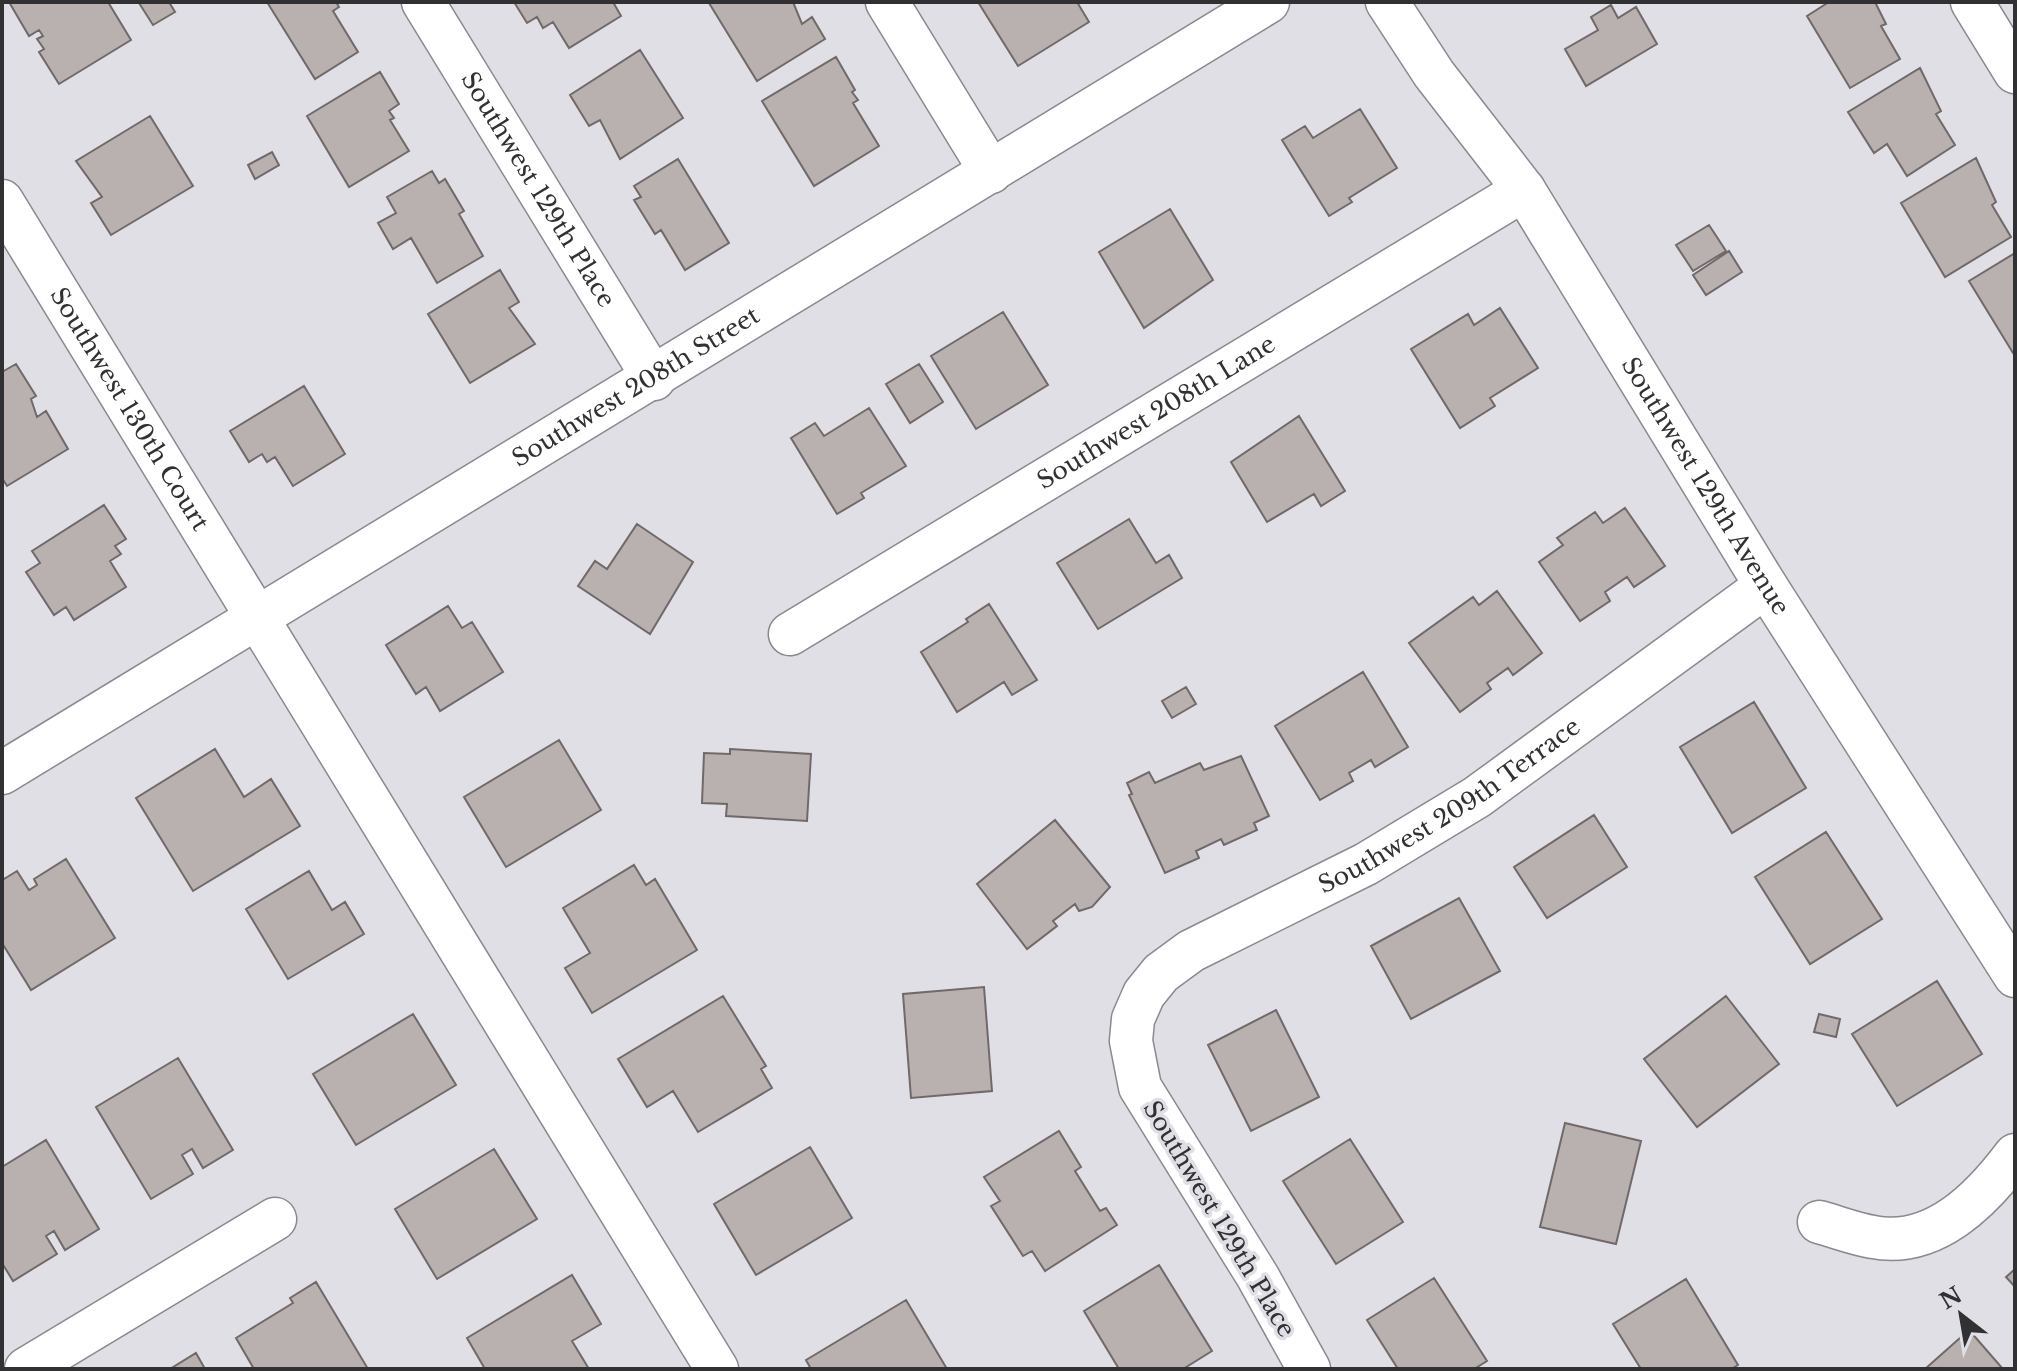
<svg xmlns="http://www.w3.org/2000/svg" width="2017" height="1371" viewBox="0 0 2017 1371" font-family="'Libre Baskerville',serif">
	<style>
		.building { fill: #b9b1b0; stroke: #716969; stroke-width: 2 }
		.lines { fill: none; stroke-linecap: round; stroke-linejoin: round }
		.minor-casing { stroke: #8a898f; stroke-width: 45 }
		.minor { stroke: #fff; stroke-width: 42 }
		.labels { text-anchor: middle; stroke-width: 7; stroke-linejoin: round; paint-order: stroke }
		.street-label { font-size: 24px; fill: #313133; stroke: #e0dfe5 }
	</style>
	<rect width="100%" height="100%" fill="#e0dfe5"/>
	<path class="building" d="M9,2H108L131,40L59,84L39,52L44,49L37,39L43,36L39,30L29,36Z
		M169,2L175,12L153,25L139,3Z
		M267,2H336L339,7L333,11L358,52L315,79Z
		M514,2H613L621,16L569,48L553,22L543,28L537,17L527,23Z
		M793,2L802,24L812,17L825,39L757,81L709,3Z
		M978,2H1077L1089,22L1018,66Z
		M1829,2H1875L1886,24L1881,26L1900,59L1850,88L1807,16Z
		M1611,5L1618,18L1636,7L1657,44L1586,86L1565,49L1598,30L1591,17Z
		M640,50L683,118L620,159L600,120L589,126L570,95Z
		M836,57L855,90L852,92L858,100L853,103L879,146L814,186L762,101Z
		M1920,68L1941,111L1936,114L1955,145L1907,176L1887,144L1874,153L1848,112Z
		M380,72L399,104L389,111L394,118L390,120L409,151L349,187L307,116Z
		M1360,109L1397,168L1349,198L1352,202L1329,216L1282,140L1305,126L1313,138Z
		M150,116L193,186L111,235L91,203L102,197L76,161Z
		M272,152L279,165L255,179L248,165Z
		M1976,158L1996,202L1992,205L2011,237L1945,277L1901,203Z
		M678,159L729,243L685,270L661,230L655,234L634,200L641,197L634,186Z
		M432,171L439,183L445,179L464,211L459,214L483,256L437,283L411,238L393,249L378,223L396,213L387,197Z
		M1170,209L1213,280L1144,328L1099,252Z
		M1709,225L1726,251L1693,271L1676,245Z
		M1729,251L1742,272L1706,295L1693,275Z
		M2015,253V352L2013,353L1969,281Z
		M500,270L519,302L509,308L535,344L470,383L428,314Z
		M1500,308L1538,368L1490,398L1495,406L1460,428L1411,349L1468,314L1474,325Z
		M1003,312L1048,385L976,429L931,356Z
		M16,364L36,396L31,399L37,417L46,411L68,449L7,486L2,478V372Z
		M919,364L943,402L910,423L886,384Z
		M304,386L345,454L293,486L275,457L267,462L262,454L249,462L230,431Z
		M869,408L906,466L861,493L864,498L837,514L791,438L815,423L824,436Z
		M1299,416L1345,491L1321,506L1314,494L1267,522L1231,462Z
		M104,505L126,539L115,546L121,554L110,561L126,587L74,620L66,607L54,615L26,572L40,563L32,551Z
		M1625,508L1665,566L1634,587L1627,577L1605,592L1610,601L1580,621L1539,562L1563,545L1557,538L1595,512L1603,523Z
		M1129,519L1156,563L1169,555L1182,578L1098,629L1057,563Z
		M637,524L693,562L650,634L578,586L595,561L607,569Z
		M1497,591L1542,653L1513,675L1508,668L1487,683L1491,689L1460,712L1409,643L1473,597L1479,605Z
		M989,604L1037,680L1012,695L1004,682L957,712L921,652L968,622L966,619Z
		M448,606L462,628L472,622L503,672L440,711L426,687L416,694L386,645Z
		M1363,672L1408,747L1375,767L1371,760L1349,773L1353,781L1320,800L1275,726Z
		M1186,687L1196,704L1172,718L1162,701Z
		M1754,702L1806,788L1732,833L1680,747Z
		M559,740L601,810L506,867L464,797Z
		M215,749L244,797L271,779L300,826L193,891L136,798Z
		M730,749L811,754L807,821L726,816L727,804L702,803L704,753L730,754Z
		M1241,756L1269,816L1254,823L1257,830L1224,845L1221,839L1196,851L1199,858L1165,873L1129,795L1132,794L1127,783L1149,772L1155,783L1200,763L1204,770Z
		M1594,815L1627,867L1547,918L1514,867Z
		M1055,820L1110,887L1092,907L1079,911L1075,904L1053,921L1057,926L1027,949L977,884Z
		M1826,832L1882,919L1810,964L1755,877Z
		M66,859L115,938L31,990L2,943V876L4,879L17,871L29,890L37,885L34,879Z
		M634,865L646,885L655,879L697,950L592,1013L565,968L590,953L563,908Z
		M309,871L332,910L345,902L364,934L288,979L246,909Z
		M1459,898L1500,971L1411,1019L1371,946Z
		M1937,981L1982,1054L1897,1106L1852,1034Z
		M984,987L992,1091L911,1098L903,994Z
		M723,996L766,1066L761,1069L772,1088L698,1132L673,1091L647,1107L618,1059Z
		M1726,996L1779,1064L1697,1127L1644,1059Z
		M1276,1010L1319,1097L1251,1131L1208,1045Z
		M413,1014L456,1085L356,1145L313,1074Z
		M1819,1014L1840,1019L1836,1037L1814,1032Z
		M178,1058L233,1150L203,1168L192,1149L182,1155L193,1174L151,1199L96,1107Z
		M1565,1123L1641,1141L1616,1244L1540,1227Z
		M1059,1131L1081,1167L1075,1171L1100,1211L1106,1208L1117,1225L1045,1271L1032,1251L1023,1256L991,1206L1000,1201L984,1177Z
		M1350,1139L1403,1222L1336,1264L1283,1181Z
		M46,1140L99,1229L65,1250L54,1231L46,1236L57,1254L13,1281L2,1263V1167Z
		M810,1147L852,1218L756,1275L714,1204Z
		M494,1149L537,1219L437,1279L395,1209Z
		M1159,1265L1212,1351L1183,1369H1119L1084,1311Z
		M2015,1269V1287L2006,1277Z
		M572,1275L601,1324L572,1341L589,1369H485L467,1338Z
		M1434,1278L1487,1361L1474,1369H1398L1367,1320Z
		M1686,1279L1738,1365L1731,1369H1641L1613,1324Z
		M316,1282L368,1369H254L236,1338L293,1303L290,1298Z
		M906,1300L947,1369H811L806,1360Z
		M1969,1330L2003,1369H1925Z
		M196,1353L205,1369H170Z"/>
	<g class="lines">
		<defs>
			<g id="minor">
				<path id="s1" d="M423,2L654,379"/>
				<path d="M887,2L991,172"/>
				<path id="s2" d="M1387,2L1434,74L1524,190L1766,586L2015,976"/>
				<path d="M1972,2L2015,72"/>
				<path id="s3" d="M2,201L717,1369"/>
				<path id="s4" d="M790,634L1524,190"/>
				<path id="s5" d="M2,773L1268,2"/>
				<path d="M1819,1222C1837,1227 1855,1234 1873,1237C1934,1249 1982,1199 2015,1155"/>
				<path d="M26,1369L275,1219"/>
				<path id="s6" d="M1309,1369L1258,1277L1140,1087L1131,1041L1133,1019L1144,994L1161,973L1191,951L1366,864L1477,797L1766,586"/>
			</g>
		</defs>
		<use href="#minor" class="minor-casing"/>
		<use href="#minor" class="minor"/>
	</g>
	<g class="labels">
		<g class="street-label">
			<text dy="8" stroke="none"><textPath href="#s1" startOffset="220">Southwest 129th Place</textPath></text>
			<text dy="8" stroke="none"><textPath href="#s5" startOffset="742">Southwest 208th Street</textPath></text>
			<text dy="8" stroke="none"><textPath href="#s3" startOffset="244">Southwest 130th Court</textPath></text>
			<text dy="8" stroke="none"><textPath href="#s4" startOffset="428">Southwest 208th Lane</textPath></text>
			<text dy="8" stroke="none"><textPath href="#s2" startOffset="580">Southwest 129th Avenue</textPath></text>
			<text dy="8" stroke="none"><textPath href="#s6" startOffset="786">Southwest 209th Terrace</textPath></text>
			<text transform="translate(1219 1219) rotate(59)" y="8">Southwest 129th Place</text>
		</g>
	</g>
	<rect width="2017" height="1371" fill="none" stroke="#313133" stroke-width="8"/>
	<g transform="translate(1961 1315) rotate(329)" stroke="#e0dfe5" stroke-width="6" paint-order="stroke">
	<path d="M0-6L14 30L0 20L-14 30Z" fill="#313133"/>
	<text y="-12" font-size="22" font-weight="bold" text-anchor="middle" fill="#313133">N</text>
	</g>
</svg>
